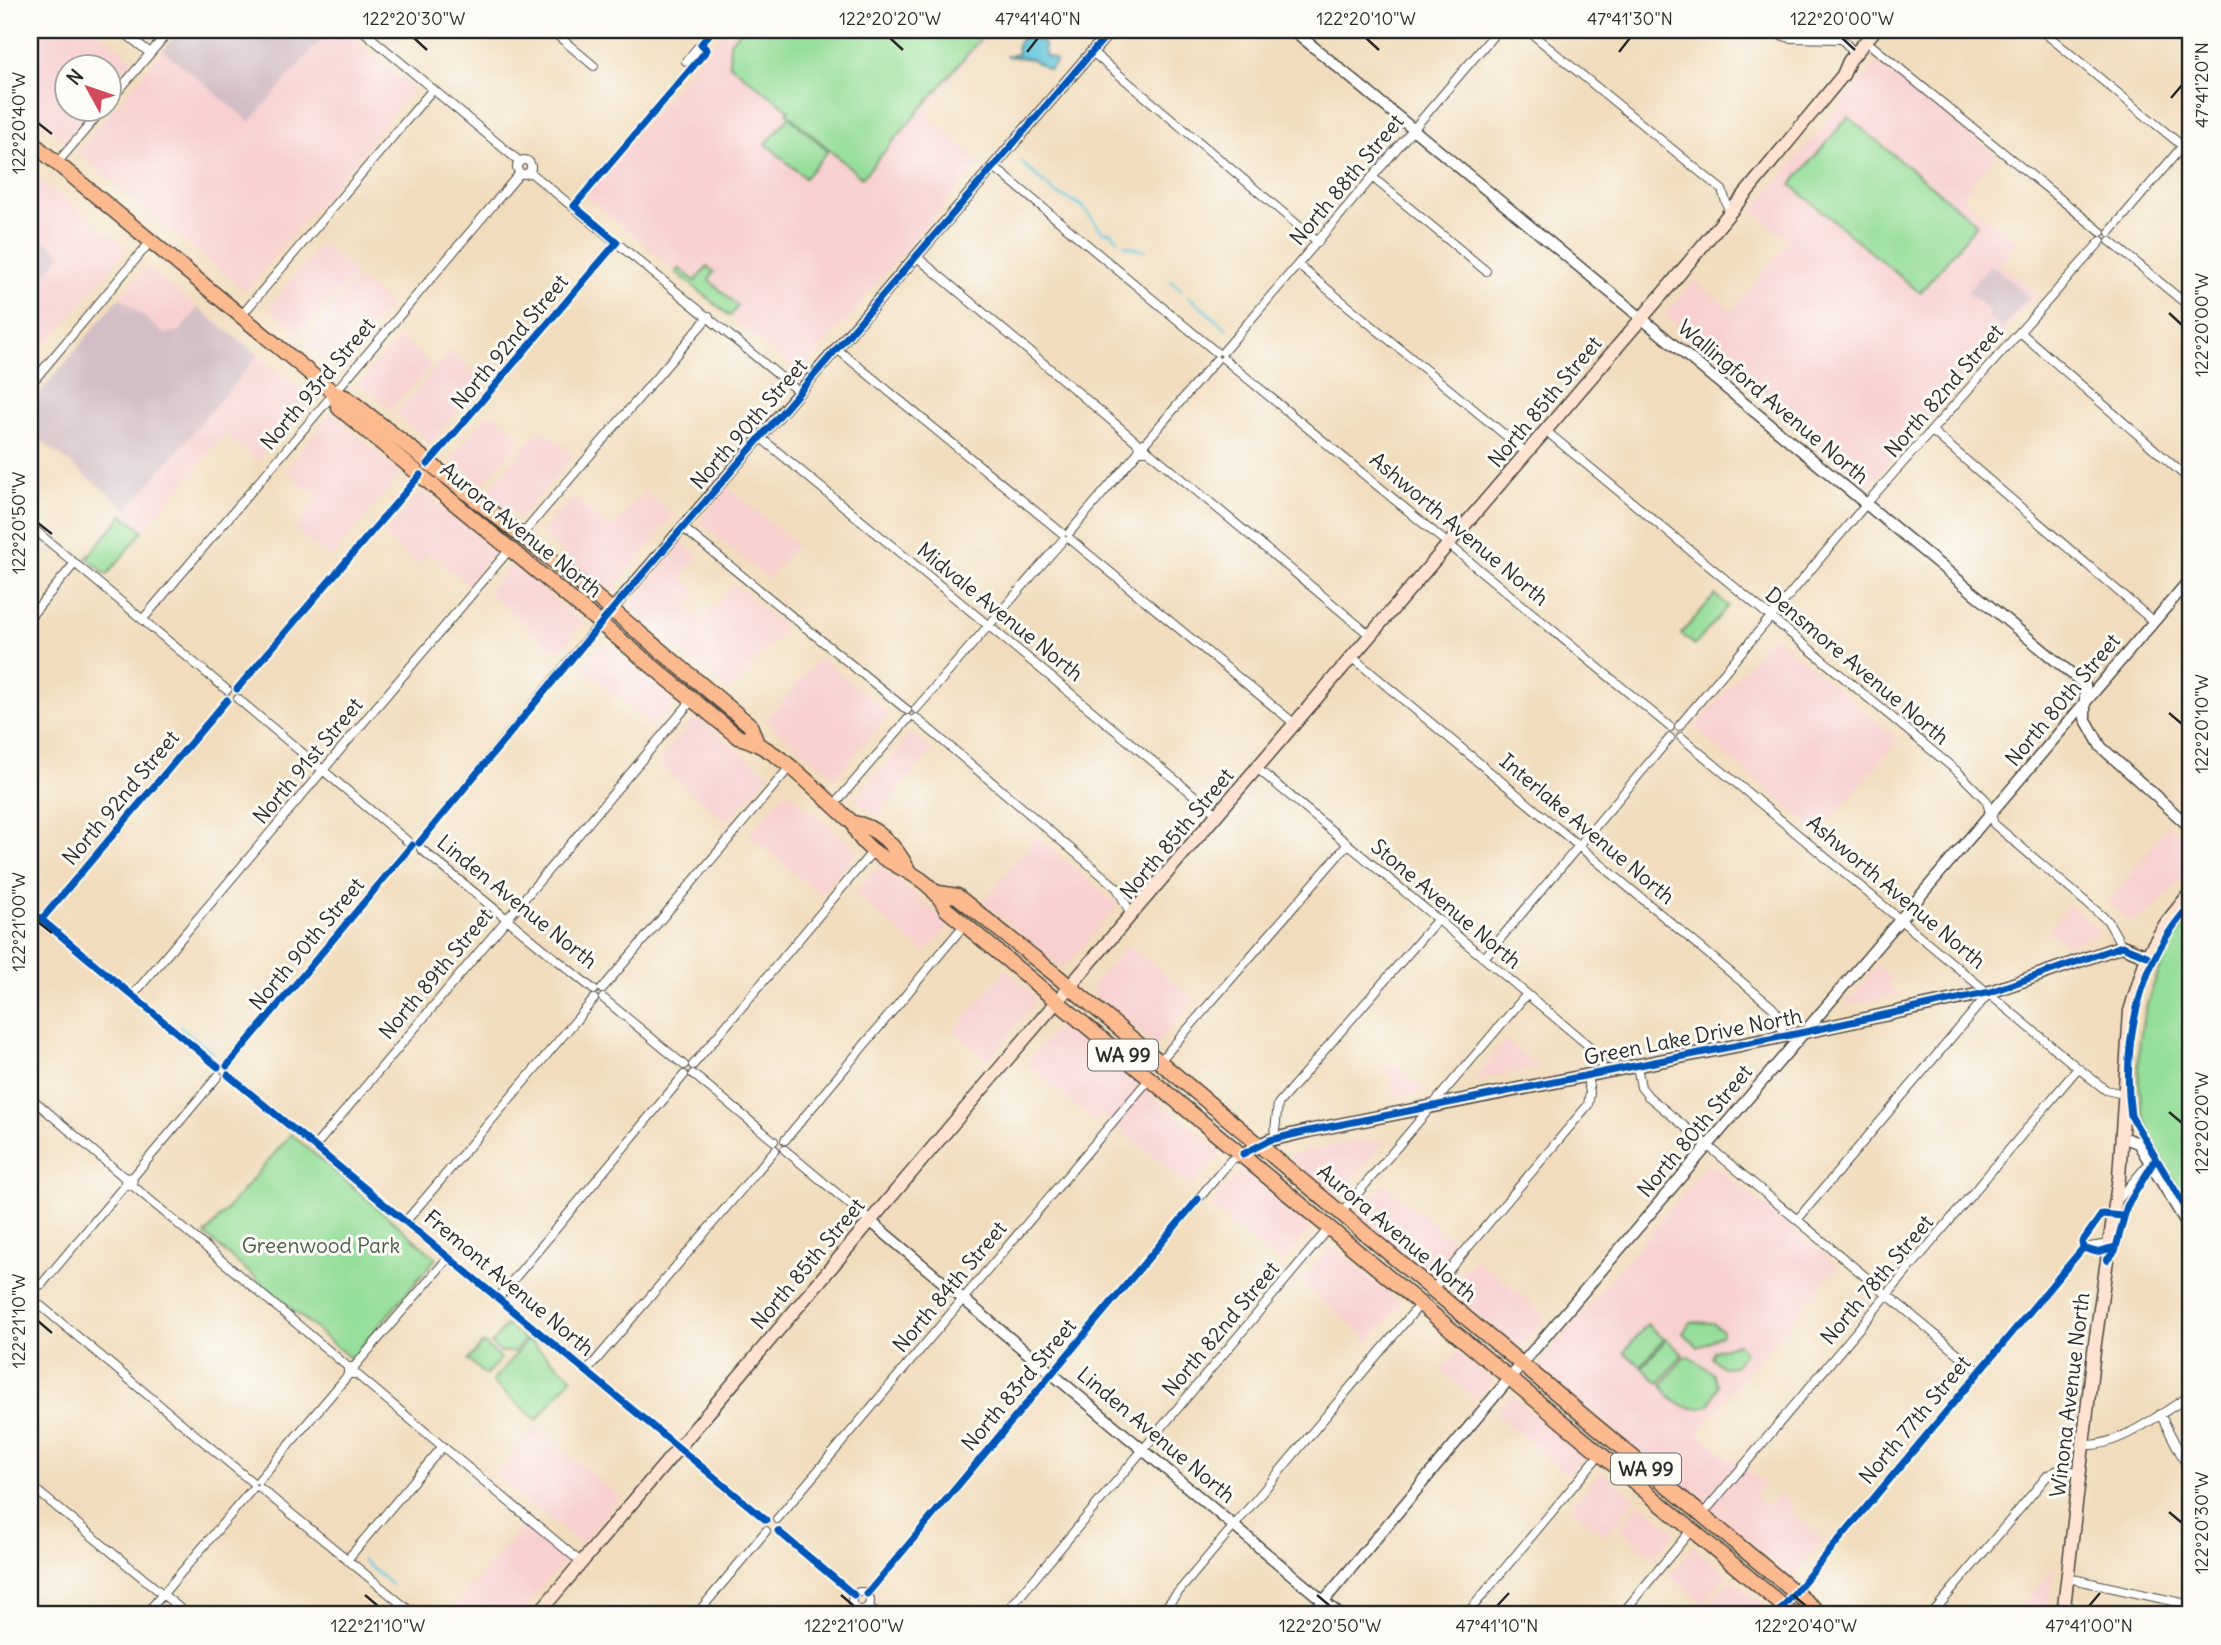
<svg xmlns="http://www.w3.org/2000/svg" width="2221" height="1645" viewBox="0 0 2221 1645" font-family="Delius,sans-serif">
	<style>
		.built { fill: #f7d0cf }
		.industrial { fill: #d2bec5 }
		.green { fill: #95de99; stroke: #608462; stroke-width: 2 }
		.water { fill: #5ec4db; stroke: #447883; stroke-width: 2 }
		.lines { fill: none; stroke-linecap: round; stroke-linejoin: round }
		.stream { stroke: #5ec4db; stroke-width: 2.5 }
		.minor-casing { stroke: #494641; stroke-width: 10 }
		.tertiary-casing { stroke: #494641; stroke-width: 13 }
		.secondary-casing { stroke: #494641; stroke-width: 15 }
		.trunk-casing { stroke: #494641; stroke-width: 17 }
		.minor { stroke: #fff; stroke-width: 8 }
		.tertiary { stroke: #fff; stroke-width: 10 }
		.secondary { stroke: #fee3d2; stroke-width: 12 }
		.trunk { stroke: #fcba8e; stroke-width: 14 }
		.cycleway-casing { stroke: #fdfcf7; stroke-width: 11 }
		.cycleway { stroke: #0057b8; stroke-width: 7 }
		.ticks { fill: none; stroke: #2b2b2b; stroke-width: 2.5 }
		.labels { text-anchor: middle; stroke-width: 6; stroke-linejoin: round; paint-order: stroke }
		.shield { fill: #fdfcf7; stroke: #6a6a68; stroke-width: 2 }
		.shield-label { font-size: 19px; font-weight: bold; fill: #2b2b2b }
		.street-label { font-size: 21px; fill: #2b2b2b; stroke: #fdfcf7 }
		.park-label { font-size: 21px; fill: #4b614c; stroke: #fdfcf7 }
		.neatline { fill: none; stroke: #2b2b2b; stroke-width: 2.5 }
		.ticks-label { font-size: 18px; text-anchor: middle; fill: #2b2b2b }
	</style>
	<rect width="100%" height="100%" fill="#fdfcf7"/>
	<filter id="ink" filterUnits="userSpaceOnUse"><feTurbulence type="fractalNoise" baseFrequency=".0143" numOctaves="2"/><feDisplacementMap in="SourceGraphic" scale="14" xChannelSelector="R" yChannelSelector="G"/><feConvolveMatrix kernelMatrix="1 2 1 2 8 2 1 2 1" color-interpolation-filters="sRGB"/></filter>
	<filter id="wash" filterUnits="userSpaceOnUse"><feTurbulence type="fractalNoise" baseFrequency=".00686" numOctaves="4" result="noise"/><feDisplacementMap in="SourceGraphic" scale="28" xChannelSelector="R" yChannelSelector="G"/><feGaussianBlur stdDeviation="1.57" result="paint"/><feColorMatrix in="noise" values="0 0 0 0 0 0 0 0 0 0 0 0 0 0 0 0 0 1.4 0 .05"/><feComposite in="paint" operator="in"/></filter>
	<g filter="url(#wash)">
		<rect width="100%" height="100%" fill="#f1ddbd"/>
		<path class="built" d="M30,30H97L132,59L109,88L108,66H66V108L91,109L64,142L30,114Z
			M329,30H342L414,89L246,292L76,152L163,50L204,83Z
			M736,30H993L928,107L932,118L981,162L799,374L584,195L723,31L730,36Z
			M1876,62L1996,155L1962,197L2017,242L2000,263L2037,293L1868,486L1664,315L1693,280L1732,310L1789,241L1753,210Z
			M33,173L128,249L45,346L30,333V270L33,267L44,275L62,254L30,230V177Z
			M321,243L355,273L300,335L268,308Z
			M146,266L198,308L180,331L164,334L120,297Z
			M357,277L390,305L336,369L304,342Z
			M398,336L432,365L391,410L359,383Z
			M450,350L484,380L430,443L396,414Z
			M258,355L312,398L258,461L225,434L143,531L123,515Z
			M490,411L522,438L482,485L451,458Z
			M330,413L401,473L331,559L294,529L318,498L285,471Z
			M541,428L574,455L520,519L487,492Z
			M728,487L797,545L768,579L699,522Z
			M422,491L496,550L467,584L429,553L418,565L384,535Z
			M644,491L674,516L614,588L606,589L540,534L572,497L612,529Z
			M682,542L699,556L681,578L699,593L688,607L702,620L734,583L785,628L729,692L628,607Z
			M512,563L582,623L558,653L487,592Z
			M1773,635L1899,740L1819,834L1694,728Z
			M604,641L676,699L652,727L582,667Z
			M820,657L890,714L835,777L765,721Z
			M696,717L769,775L727,822L657,763Z
			M911,733L932,750L877,816L858,801V796Z
			M786,790L859,851L820,895L749,835Z
			M2168,824L2191,843V872L2150,912L2132,922L2108,903Z
			M1037,836L1118,905L1067,965L1059,967L982,902Z
			M879,865L950,924L925,953L854,894Z
			M2069,904L2102,933L2068,946L2048,931Z
			M1127,944L1195,1000L1155,1046L1094,996L1092,985Z
			M1877,965L1894,979L1889,985L1901,994L1844,1006Z
			M1006,969L1035,996V1003L988,1060L953,1031Z
			M1068,1025L1221,1153L1191,1188L1102,1115L1095,1122L1026,1063L1057,1027Z
			M1506,1040L1539,1068L1470,1081L1473,1079Z
			M1393,1064L1427,1092L1396,1097L1389,1085L1393,1080L1385,1074Z
			M1381,1140L1383,1143L1337,1198L1289,1158L1291,1154L1354,1141Z
			M1710,1161L1838,1266L1698,1432L1731,1460L1766,1482L1754,1496L1768,1507L1779,1493L1792,1503L1788,1509L1824,1539L1793,1578L1537,1367Z
			M1241,1171L1311,1228L1282,1263L1209,1207Z
			M1384,1183L1455,1242L1427,1274L1356,1215Z
			M1331,1245L1401,1304L1370,1341L1300,1282Z
			M1475,1258L1547,1316L1518,1350L1448,1290Z
			M1457,1351L1493,1380L1476,1400L1441,1370Z
			M1510,1394L1583,1456L1568,1475L1495,1413Z
			M535,1428L620,1497L582,1544L494,1476Z
			M1601,1471L1636,1499L1605,1536L1570,1507Z
			M1640,1502L1676,1532L1654,1558L1618,1528Z
			M523,1524L566,1560L519,1615H446Z
			M1692,1546L1728,1574L1703,1604L1668,1575Z
			M2054,1567L2048,1615H2013L2033,1591Z
			M1731,1578L1767,1607L1760,1615H1716L1707,1607Z"/>
		<path class="industrial" d="M181,30H329L250,122L163,50Z
			M30,230L62,254L44,276L30,264Z
			M1991,264L2029,297L2002,328L1989,317L1988,310L1967,292Z
			M120,297L164,334L180,331L198,308L258,355L128,509L30,432V405Z"/>
		<path class="green" d="M741,30H975L983,36L862,178L787,113L789,110L729,64L730,42Z
			M789,117L828,151L805,178L766,144Z
			M1848,117L1977,224L1920,293L1791,185Z
			M707,267L714,272L709,280L738,306L730,316L676,272L679,268L695,281Z
			M123,515L143,531L107,575L87,558Z
			M1715,595L1728,606L1695,645L1681,634Z
			M2191,915V1208C2172,1176 2147,1139 2141,1102C2130,1033 2152,970 2191,915Z
			M291,1134L436,1258L351,1359L205,1235Z
			M1690,1322L1713,1323L1722,1330V1335L1698,1347L1683,1333Z
			M1647,1324L1664,1339L1641,1366L1624,1352Z
			M506,1325L525,1340L514,1352H500L491,1344Z
			M1666,1339L1683,1354L1659,1383L1642,1368Z
			M528,1340L572,1377L537,1420L492,1382Z
			M483,1343L501,1358L486,1375L468,1360Z
			M1737,1343L1745,1353L1734,1366L1723,1367L1712,1358L1714,1351Z
			M1689,1356L1713,1373L1718,1386L1710,1404C1693,1415 1670,1403 1662,1385L1684,1357Z"/>
		<path class="water" d="M1031,36L1044,44L1045,56L1054,59L1056,62L1049,70L1031,59L1006,56L1018,54L1017,44L1023,37Z"/>
		<g class="lines">
			<path class="stream" d="M1021,162L1055,193L1081,205L1102,231L1112,233L1118,240
				M1125,245L1145,251
				M1171,281L1181,290
				M1188,296L1227,329
				M180,1026L214,1054
				M362,1560L391,1584"/>
		</g>
	</g>
	<g filter="url(#ink)">
		<g class="lines">
			<defs>
				<path id="minor" d="M121,30L150,53
					M362,30L520,162
					M551,30L594,66
					M1527,30L1722,190L1730,214
					M1764,30L1790,38L1842,39L1855,54
					M2041,30L2191,153
					M1872,46L2101,232
					M1092,52L1318,242
					M686,61L713,30
					M108,103L170,30
					M517 167a7 7 0 1 1 14 0a7 7 0 1 1-14 0Z
					M57,163L104,108
					M994,167L1216,352
					M530,172L799,392
					M1372,177L1486,271
					M2110,232L2191,136
					M2110,241L2191,308
					M917,257L1138,443
					M1298,265L1527,453
					M241,316L433,89
					M2020,332L2191,481
					M837,349L1062,533
					M1223,352L1498,30
					M1224,359L1670,727
					M30,385L151,241
					M1546,431L1958,772L1986,800L1994,824L2108,921L2122,946
					M1932,431L2154,622
					M761,438L1218,815
					M1145,443L1138,444L1139,451H1145V443L1216,360
					M1146,449L1371,636
					M429,463L617,242
					M30,526L227,690
					M682,527L907,710
					M1069,533L1139,451
					M521,536L709,316
					M1070,539L1295,724
					M30,617L75,563
					M143,619L520,173
					M1352,657L1772,1007L1780,1017L1784,1037
					M237,689L420,475
					M916,709L1063,540
					M916,718L1117,888L1132,916
					M1679,726L1866,504L2101,241
					M1681,737L2078,1068L2106,1090L2123,1094
					M1258,769L1589,1046L1600,1059L1603,1072
					M833,806L908,719
					M30,910L218,1067
					M41,920L227,700
					M1484,958L1670,738
					M602,989L789,768
					M594,990L421,849L419,843L600,623
					M133,995L510,549
					M603,998L684,1065
					M1160,1061L1348,844
					M693,1065L873,851
					M227,1066L412,845L238,699
					M1637,1066L1641,1087L1648,1096L1979,1371
					M693,1074L774,1141
					M228,1075L766,1520
					M30,1097L125,1178
					M1274,1139L1278,1104L1438,919
					M785,1140L965,924
					M316,1145L693,699
					M785,1150L870,1221
					M133,1177L125,1178V1185H132L133,1177L218,1076
					M132,1185L348,1367
					M2117,1201L2150,1162
					M1341,1213L1527,994
					M1797,1220L1990,992
					M406,1221L594,999
					M1433,1289L1588,1105L1590,1093L1587,1076
					M30,1290L42,1284L125,1185
					M499,1297L684,1075
					M30,1303L41,1306L252,1482
					M354,1367H348V1374H354V1367L449,1257
					M587,1371L775,1150
					M355,1373L582,1563
					M2160,1414L2191,1474
					M2084,1445C2117,1448 2163,1412 2191,1395
					M259,1480L349,1374
					M30,1485L188,1615
					M260,1488L415,1615
					M1702,1515L2078,1068
					M777,1519L1150,1078
					M778,1531L854,1595
					M347,1560L443,1446
					M2068,1578L2191,1605
					M852 1601a9 9 0 1 1 18 0a9 9 0 1 1-18 0Z
					M867,1594L1231,1160L1241,1155
					M868,1606L879,1615
					M145,1615L253,1488
					M696,1615L766,1531
					M1004,1615L1330,1227
					M1159,1615L1421,1303
					M1466,1615L1600,1454
					M1621,1615L1692,1529
					M1776,1615L2083,1248L2109,1244
					M1931,1615L2048,1475L2058,1470L2081,1472"/>
				<path id="tertiary" d="M1293,30L2085,685V718L2101,747L2191,828
					M600,623L1111,30
					M2122,1137L2138,1143L2191,1231
					M870,1221L1340,1615
					M1312,1615L1509,1379L2191,578"/>
				<path id="secondary" d="M1243,1154L1270,1140L1308,1131L1805,1032L1990,992L2122,946L2147,956
					M537,1615L1005,1062L1671,284L1843,75L1849,61L1875,30
					M2063,1615L2095,1343L2119,1177L2130,1011L2147,956L2166,923L2191,892"/>
				<path id="trunk" d="M30,141L334,393L347,398L547,556L750,725L756,741
					M334,393L339,408L738,737C778,746 821,796 853,823C866,867 925,863 946,909L1794,1615
					M853,823C876,825 897,848 907,868
					M939,893L957,896L1057,976L1822,1615"/>
			</defs>
			<use href="#minor" class="minor-casing"/>
			<use href="#tertiary" class="tertiary-casing"/>
			<use href="#secondary" class="secondary-casing"/>
			<use href="#trunk" class="trunk-casing"/>
			<use href="#minor" class="minor"/>
			<use href="#tertiary" class="tertiary"/>
			<use href="#secondary" class="secondary"/>
			<use href="#trunk" class="trunk"/>
			<defs>
				<path id="cycleway" d="M428,464L617,242L574,206L707,50L701,44L713,30
					M237,689L420,475
					M419,843L617,604L1111,30
					M2191,905C2140,958 2121,1044 2131,1116L2191,1217
					M30,910L218,1067
					M41,920L227,700
					M227,1066L412,845
					M228,1075L766,1520
					M1243,1154L1270,1140L1308,1131L1805,1032L1990,992L2122,946L2147,956
					M2116,1247L2096,1252L2083,1248L2082,1242L2102,1214L2122,1216
					M2107,1260L2115,1251L2127,1206L2156,1158
					M778,1531L854,1595
					M867,1594L1198,1199
					M1776,1615L2083,1248"/>
			</defs>
			<use href="#cycleway" class="cycleway-casing"/>
			<use href="#cycleway" class="cycleway"/>
		</g>
	</g>
	<path class="ticks" d="M414,38L427,50M890,38L903,50M1366,38L1379,50M1842,38L1855,50M1027,52L1038,38M1619,52L1630,38M2171,98L2182,85M38,123L52,134M2169,313L2182,325M38,523L52,534M2169,713L2182,724M38,922L52,933M2169,1112L2182,1123M38,1321L52,1333M2169,1512L2182,1523M365,1595L378,1606M841,1595L854,1606M1317,1595L1330,1606M1793,1595L1806,1606M1497,1606L1509,1593M2089,1606L2100,1593"/>
	<g class="labels">
		<g class="shield">
			<rect x="1088" y="1039.5" width="70" height="31" rx="5"/>
			<rect x="1611" y="1453.5" width="70" height="31" rx="5"/>
		</g>
		<g class="shield-label">
			<text x="1123" y="1062">WA 99</text>
			<text x="1646" y="1476">WA 99</text>
		</g>
		<g class="street-label">
			<text transform="translate(1347 180) rotate(-50)" y="7">North 88th Street</text>
			<text transform="translate(510 342) rotate(-50)" y="7">North 92nd Street</text>
			<text transform="translate(318 384) rotate(-50)" y="7">North 93rd Street</text>
			<text transform="translate(1944 391) rotate(-49)" y="7">North 82nd Street</text>
			<text transform="translate(1545 402) rotate(-50)" y="7">North 85th Street</text>
			<text transform="translate(1773 402) rotate(40)" y="7">Wallingford Avenue North</text>
			<text transform="translate(749 424) rotate(-49)" y="7">North 90th Street</text>
			<text transform="translate(1459 529) rotate(40)" y="7">Ashworth Avenue North</text>
			<text transform="translate(521 530) rotate(39)" y="7">Aurora Avenue North</text>
			<text transform="translate(1000 612) rotate(39)" y="7">Midvale Avenue North</text>
			<text transform="translate(1857 666) rotate(40)" y="7">Densmore Avenue North</text>
			<text transform="translate(2063 700) rotate(-50)" y="7">North 80th Street</text>
			<text transform="translate(308 761) rotate(-50)" y="7">North 91st Street</text>
			<text transform="translate(121 798) rotate(-50)" y="7">North 92nd Street</text>
			<text transform="translate(1587 829) rotate(40)" y="7">Interlake Avenue North</text>
			<text transform="translate(1177 834) rotate(-50)" y="7">North 85th Street</text>
			<text transform="translate(1896 892) rotate(40)" y="7">Ashworth Avenue North</text>
			<text transform="translate(517 902) rotate(39)" y="7">Linden Avenue North</text>
			<text transform="translate(1446 904) rotate(40)" y="7">Stone Avenue North</text>
			<text transform="translate(307 944) rotate(-50)" y="7">North 90th Street</text>
			<text transform="translate(436 974) rotate(-50)" y="7">North 89th Street</text>
			<text transform="translate(1693 1037) rotate(-11)" y="7">Green Lake Drive North</text>
			<text transform="translate(1695 1131) rotate(-50)" y="7">North 80th Street</text>
			<text transform="translate(1397 1233) rotate(40)" y="7">Aurora Avenue North</text>
			<text transform="translate(808 1264) rotate(-50)" y="7">North 85th Street</text>
			<text transform="translate(1877 1280) rotate(-50)" y="7">North 78th Street</text>
			<text transform="translate(509 1283) rotate(40)" y="7">Fremont Avenue North</text>
			<text transform="translate(950 1287) rotate(-50)" y="7">North 84th Street</text>
			<text transform="translate(1221 1329) rotate(-50)" y="7">North 82nd Street</text>
			<text transform="translate(1019 1385) rotate(-50)" y="7">North 83rd Street</text>
			<text transform="translate(2070 1395) rotate(-83)" y="7">Winona Avenue North</text>
			<text transform="translate(1915 1420) rotate(-50)" y="7">North 77th Street</text>
			<text transform="translate(1156 1435) rotate(40)" y="7">Linden Avenue North</text>
		</g>
		<g class="park-label">
			<text x="321" y="1253">Greenwood Park</text>
		</g>
	</g>
	<rect width="2221" height="1645" fill="none" stroke="#fdfcf7" stroke-width="77"/>
	<g transform="translate(88 88) rotate(310)"><circle r="33" fill="#fdfcf7" stroke="#a9a8a5" stroke-width="2"/>
	<path d="M0-5L12 26L0 18L-12 26Z" fill="#d1495b"/>
	<text y="-10" font-size="19" font-weight="bold" text-anchor="middle" fill="#2b2b2b">N</text>
	</g>
	<rect x="38" y="38" width="2144" height="1568" class="neatline"/>
	<g class="ticks-label">
		<text x="414" y="25">122°20'30"W</text>
		<text x="890" y="25">122°20'20"W</text>
		<text x="1038" y="25">47°41'40"N</text>
		<text x="1366" y="25">122°20'10"W</text>
		<text x="1630" y="25">47°41'30"N</text>
		<text x="1842" y="25">122°20'00"W</text>
		<text transform="translate(2202 85) rotate(-90)" y="6">47°41'20"N</text>
		<text transform="translate(19 123) rotate(-90)" y="6">122°20'40"W</text>
		<text transform="translate(2202 325) rotate(-90)" y="6">122°20'00"W</text>
		<text transform="translate(19 523) rotate(-90)" y="6">122°20'50"W</text>
		<text transform="translate(2202 724) rotate(-90)" y="6">122°20'10"W</text>
		<text transform="translate(19 922) rotate(-90)" y="6">122°21'00"W</text>
		<text transform="translate(2202 1123) rotate(-90)" y="6">122°20'20"W</text>
		<text transform="translate(19 1321) rotate(-90)" y="6">122°21'10"W</text>
		<text transform="translate(2202 1523) rotate(-90)" y="6">122°20'30"W</text>
		<text x="378" y="1632">122°21'10"W</text>
		<text x="854" y="1632">122°21'00"W</text>
		<text x="1330" y="1632">122°20'50"W</text>
		<text x="1497" y="1632">47°41'10"N</text>
		<text x="1806" y="1632">122°20'40"W</text>
		<text x="2089" y="1632">47°41'00"N</text>
	</g>
</svg>
